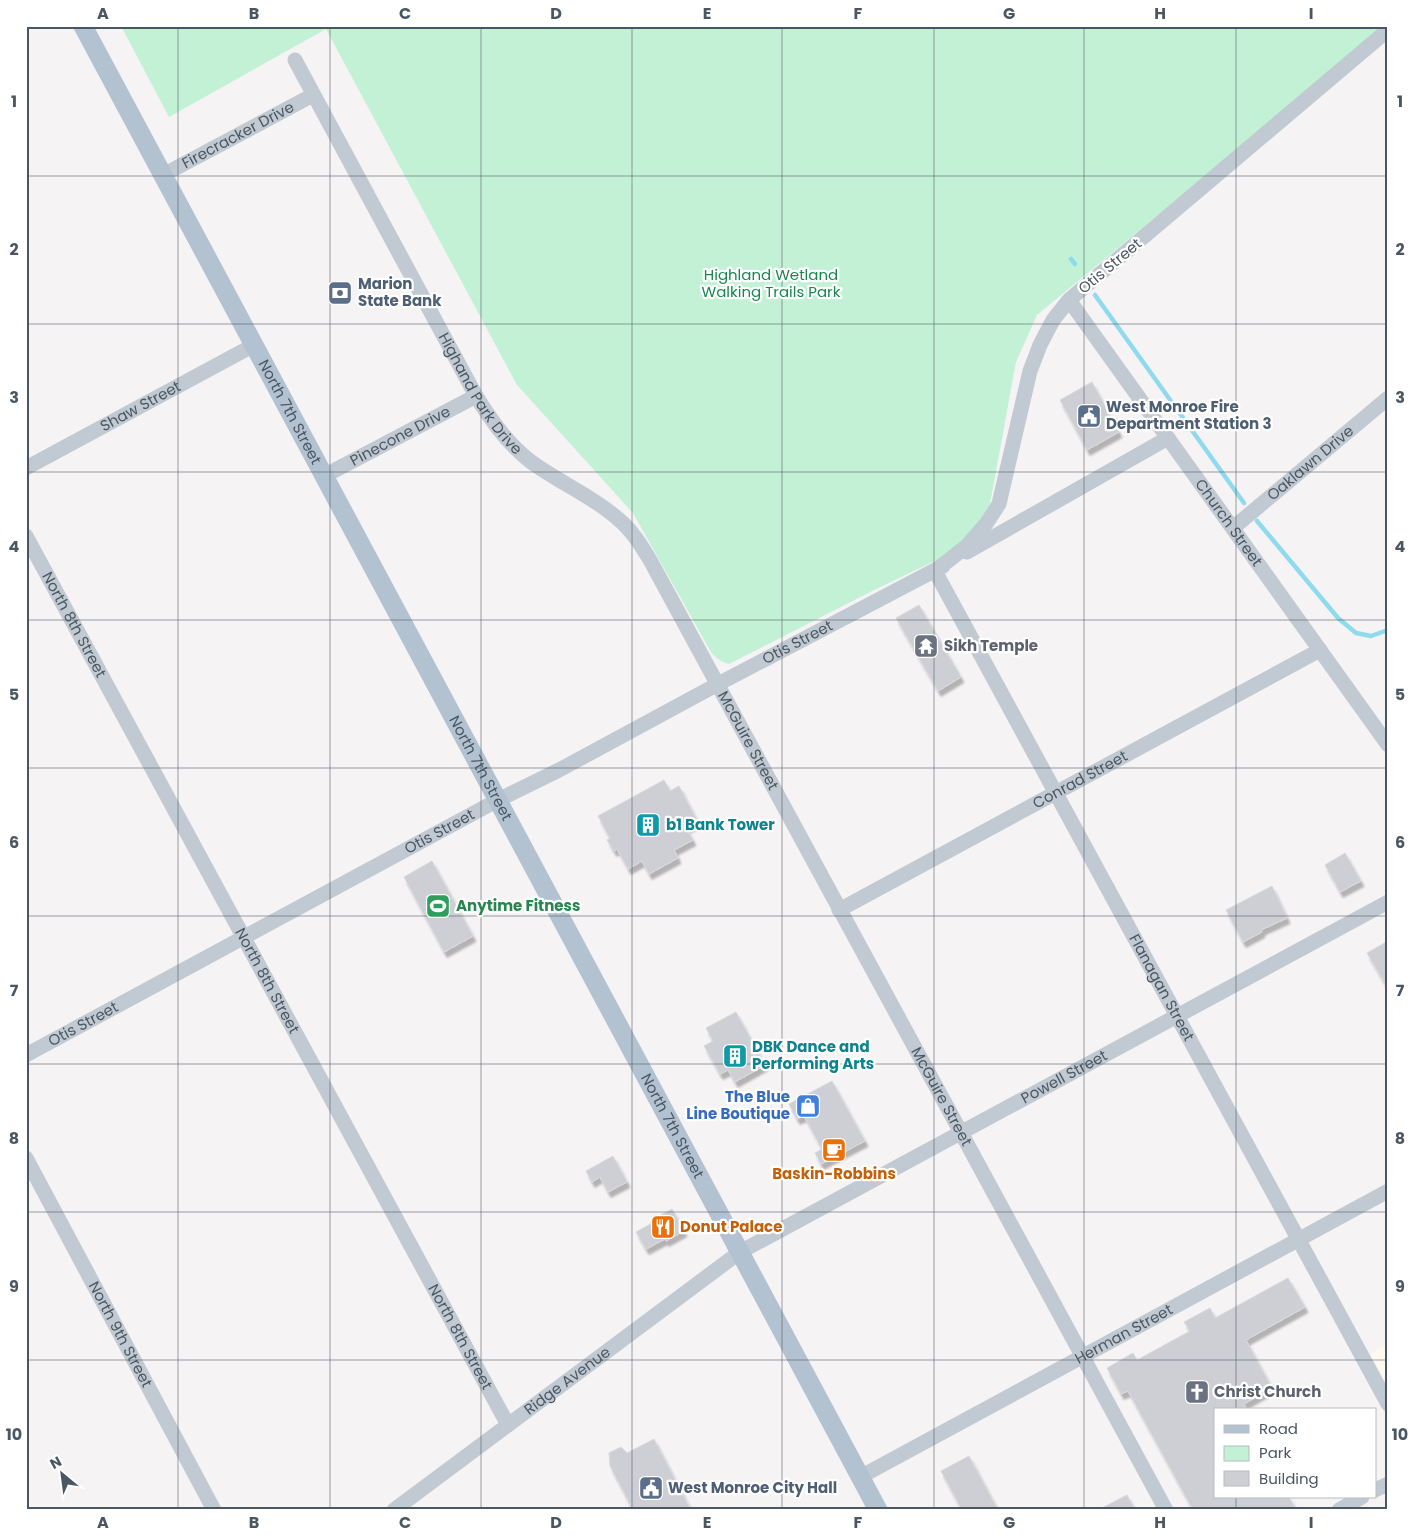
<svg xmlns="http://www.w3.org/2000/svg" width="1414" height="1536" viewBox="0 0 1414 1536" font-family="Poppins,sans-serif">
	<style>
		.commercial { fill: #fdf9ef }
		.green { fill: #c3f1d5 }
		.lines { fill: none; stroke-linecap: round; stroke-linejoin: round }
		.stream { stroke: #90daee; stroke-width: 4.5 }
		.building { fill: #cdcfd5; stroke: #d7d9de; filter: url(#shadow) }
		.minor { stroke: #c1cad2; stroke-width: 15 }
		.major { stroke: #b3c2d1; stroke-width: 19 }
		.grid { fill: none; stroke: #4a5661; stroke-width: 1; stroke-opacity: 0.55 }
		.labels { text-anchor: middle; stroke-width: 4.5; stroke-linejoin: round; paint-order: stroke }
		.street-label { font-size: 15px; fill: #4a5661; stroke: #fff }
		.park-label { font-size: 15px; fill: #17864f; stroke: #fff }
		.service-label { font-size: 15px; font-weight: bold; fill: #4e5e75; stroke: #fff; text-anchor: start }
		.worship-label { font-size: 15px; font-weight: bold; fill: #5b616d; stroke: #fff; text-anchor: start }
		.culture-label { font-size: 15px; font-weight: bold; fill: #0d838f; stroke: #fff; text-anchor: start }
		.leisure-label { font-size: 15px; font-weight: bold; fill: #27864d; stroke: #fff; text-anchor: start }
		.shop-label { font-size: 15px; font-weight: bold; fill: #366cbe; stroke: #fff; text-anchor: end }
		.food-label { font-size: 15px; font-weight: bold; fill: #c56008; stroke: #fff }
		.neatline { fill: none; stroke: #4a5661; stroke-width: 2 }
		.grid-label { font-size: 16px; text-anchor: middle; font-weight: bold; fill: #4a5661 }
	</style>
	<defs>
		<filter id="shadow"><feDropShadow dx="3" dy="5.5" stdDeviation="1" flood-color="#0004"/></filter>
	</defs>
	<rect width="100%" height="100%" fill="#f5f3f3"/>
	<path class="commercial" d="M1388,1344V1386L1370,1354Z"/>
	<path class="green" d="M121,26H1386L1037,315L1016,362L990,504L977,525L961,544L939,559L874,590L729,664L721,661L712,654L633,513L517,385L326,29L169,117Z"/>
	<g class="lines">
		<path class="stream" d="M1071,259L1075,264
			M1095,295L1244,503
			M1257,521L1338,618L1356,633L1371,636L1388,630"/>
	</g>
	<path class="building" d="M1092,382L1119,432L1087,450L1060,400Z
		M919,605L961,677L938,691L896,618Z
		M664,780L670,791L679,786L698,822L686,828L693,840L674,850L678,858L649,874L642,861L628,869L617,849L614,851L607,840L610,838L598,816Z
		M1345,853L1361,881L1340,892L1325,865Z
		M432,861L473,936L444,952L404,877Z
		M1272,886L1287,918L1261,930L1262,932L1243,942L1226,910Z
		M1388,941V989L1367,953Z
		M736,1012L765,1065L735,1082L728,1070L720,1074L704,1046L713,1041L706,1028Z
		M832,1081L865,1141L821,1164L815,1153L822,1149L804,1116L797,1119L789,1104Z
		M613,1156L627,1182L608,1192L600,1177L592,1182L586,1171Z
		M672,1209L684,1231L666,1241L665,1239L646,1249L636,1232L654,1222L652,1220Z
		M1288,1278L1305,1307L1246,1340L1272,1388L1244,1404L1247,1410H1215V1497H1289L1294,1506L1287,1510H1193L1128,1391L1121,1394L1107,1368L1133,1353L1137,1360L1190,1331L1184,1322L1210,1308L1215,1318Z
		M654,1439L691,1510H633L610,1466L609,1453L621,1447L627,1453Z
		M969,1456L998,1510H962L941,1471Z
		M1127,1495L1135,1510H1098Z"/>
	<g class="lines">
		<g class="minor">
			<path id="s1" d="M1388,30L1069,300L1053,320L1040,345L1030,371L999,504L986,524L967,546L935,571L1388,1404"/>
			<path id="s2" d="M295,60L476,396C491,420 507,443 530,461C558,482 591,495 617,518C631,529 641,545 650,560L1166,1510"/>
			<path id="s3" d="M163,175L313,95"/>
			<path id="s4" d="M1069,300L1388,745"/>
			<path id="s5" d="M26,468L254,345"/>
			<path id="s6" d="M324,476L476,396"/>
			<path id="s7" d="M1233,528L1388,398"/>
			<path id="s8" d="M26,536L508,1425"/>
			<path d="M967,552L1168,438"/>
			<path id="s9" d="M839,910L1320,650"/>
			<path id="s10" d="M26,1055L498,800L559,770L718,684L943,566"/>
			<path id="s11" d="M26,1158L214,1510"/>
			<path id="s12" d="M860,1477L1388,1191"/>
			<path d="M1375,1490L1388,1484"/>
			<path id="s13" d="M394,1510L740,1252L1388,902"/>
			<path d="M1339,1510L1362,1497"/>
		</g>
		<path class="major" id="s14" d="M83,26L878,1510"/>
	</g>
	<path class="grid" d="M178,26V1510M330,26V1510M481,26V1510M632,26V1510M782,26V1510M934,26V1510M1084,26V1510M1236,26V1410M26,176H1388M26,324H1388M26,472H1388M26,620H1388M26,768H1388M26,916H1388M26,1064H1388M26,1212H1388M26,1360H1388M1236,1497V1510"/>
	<defs>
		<symbol id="bank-square" viewBox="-11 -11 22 22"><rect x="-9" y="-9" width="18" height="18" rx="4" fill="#5c6f8a" stroke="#fff"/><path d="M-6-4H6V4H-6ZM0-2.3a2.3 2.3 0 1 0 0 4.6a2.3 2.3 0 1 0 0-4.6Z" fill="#fff"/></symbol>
		<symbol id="civic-square" viewBox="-11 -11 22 22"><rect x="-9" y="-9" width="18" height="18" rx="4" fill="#5c6f8a" stroke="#fff"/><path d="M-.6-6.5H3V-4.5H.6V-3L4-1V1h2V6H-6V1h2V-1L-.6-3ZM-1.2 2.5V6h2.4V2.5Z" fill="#fff"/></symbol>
		<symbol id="temple-square" viewBox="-11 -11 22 22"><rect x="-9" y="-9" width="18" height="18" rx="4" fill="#6b7280" stroke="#fff"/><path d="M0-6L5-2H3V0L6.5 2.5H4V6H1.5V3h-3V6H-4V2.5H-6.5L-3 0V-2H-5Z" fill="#fff"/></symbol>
		<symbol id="building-square" viewBox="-11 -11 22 22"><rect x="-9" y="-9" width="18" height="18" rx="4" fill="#0f9aa8" stroke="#fff"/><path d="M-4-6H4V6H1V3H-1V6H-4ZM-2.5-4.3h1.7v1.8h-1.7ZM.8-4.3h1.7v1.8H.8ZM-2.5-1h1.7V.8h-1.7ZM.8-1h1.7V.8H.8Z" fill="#fff"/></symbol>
		<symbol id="stadium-square" viewBox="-11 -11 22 22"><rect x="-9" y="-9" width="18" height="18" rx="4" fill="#2e9e5b" stroke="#fff"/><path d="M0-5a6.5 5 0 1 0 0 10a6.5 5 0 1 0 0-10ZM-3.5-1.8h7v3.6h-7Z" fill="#fff"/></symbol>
		<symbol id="shop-square" viewBox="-11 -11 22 22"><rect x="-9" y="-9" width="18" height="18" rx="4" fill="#3f7fe0" stroke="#fff"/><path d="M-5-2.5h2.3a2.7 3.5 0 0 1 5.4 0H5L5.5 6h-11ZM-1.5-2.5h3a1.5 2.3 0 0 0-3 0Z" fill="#fff"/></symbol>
		<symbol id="cafe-square" viewBox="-11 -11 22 22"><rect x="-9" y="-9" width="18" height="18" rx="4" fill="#e8710a" stroke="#fff"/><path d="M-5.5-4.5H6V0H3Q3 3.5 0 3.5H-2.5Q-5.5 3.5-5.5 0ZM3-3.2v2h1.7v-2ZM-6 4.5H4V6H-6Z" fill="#fff"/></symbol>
		<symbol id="restaurant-square" viewBox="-11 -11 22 22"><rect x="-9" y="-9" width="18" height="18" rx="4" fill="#e8710a" stroke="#fff"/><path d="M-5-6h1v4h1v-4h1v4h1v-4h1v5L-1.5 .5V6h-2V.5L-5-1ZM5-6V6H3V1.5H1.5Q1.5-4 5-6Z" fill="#fff"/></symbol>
		<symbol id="church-square" viewBox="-11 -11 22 22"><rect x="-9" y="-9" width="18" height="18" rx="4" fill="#6b7280" stroke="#fff"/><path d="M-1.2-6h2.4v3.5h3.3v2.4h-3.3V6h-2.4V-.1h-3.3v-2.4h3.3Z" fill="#fff"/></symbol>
	</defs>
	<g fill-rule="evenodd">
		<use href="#bank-square" x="326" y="279" width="28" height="28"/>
		<use href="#civic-square" x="1075" y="402" width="28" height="28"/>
		<use href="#temple-square" x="912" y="632" width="28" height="28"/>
		<use href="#building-square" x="634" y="811" width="28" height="28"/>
		<use href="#stadium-square" x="424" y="892" width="28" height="28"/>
		<use href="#building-square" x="721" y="1042" width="28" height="28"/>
		<use href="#shop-square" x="794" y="1092" width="28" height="28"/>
		<use href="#cafe-square" x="820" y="1136" width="28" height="28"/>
		<use href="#restaurant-square" x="649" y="1213" width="28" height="28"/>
		<use href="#church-square" x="1183" y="1378" width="28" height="28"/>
		<use href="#civic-square" x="637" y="1474" width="28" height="28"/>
	</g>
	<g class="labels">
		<g class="street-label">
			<text dy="5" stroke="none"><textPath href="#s3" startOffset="85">Firecracker Drive</textPath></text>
			<text transform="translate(1110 266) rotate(-40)" y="5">Otis Street</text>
			<text dy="5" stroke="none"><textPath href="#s2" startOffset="382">Highand Park Drive</textPath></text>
			<text dy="5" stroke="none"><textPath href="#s5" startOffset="130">Shaw Street</textPath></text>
			<text dy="5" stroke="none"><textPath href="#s14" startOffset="438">North 7th Street</textPath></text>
			<text dy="5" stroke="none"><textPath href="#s6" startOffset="86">Pinecone Drive</textPath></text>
			<text dy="5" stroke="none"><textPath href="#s7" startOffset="101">Oaklawn Drive</textPath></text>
			<text dy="5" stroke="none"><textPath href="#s4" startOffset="274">Church Street</textPath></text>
			<text dy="5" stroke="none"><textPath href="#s8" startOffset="101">North 8th Street</textPath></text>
			<text dy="5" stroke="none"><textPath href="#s10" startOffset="875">Otis Street</textPath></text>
			<text dy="5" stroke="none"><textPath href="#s2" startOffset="830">McGuire Street</textPath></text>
			<text dy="5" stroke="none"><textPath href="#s14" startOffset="842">North 7th Street</textPath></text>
			<text dy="5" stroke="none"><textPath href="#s9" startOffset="274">Conrad Street</textPath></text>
			<text dy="5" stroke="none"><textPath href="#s10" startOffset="470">Otis Street</textPath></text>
			<text dy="5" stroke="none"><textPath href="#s8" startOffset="506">North 8th Street</textPath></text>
			<text dy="5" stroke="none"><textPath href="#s1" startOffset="1204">Flanagan Street</textPath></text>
			<text dy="5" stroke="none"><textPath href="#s10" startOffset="65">Otis Street</textPath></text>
			<text dy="5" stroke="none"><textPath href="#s13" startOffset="800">Powell Street</textPath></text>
			<text dy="5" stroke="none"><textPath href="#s2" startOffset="1235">McGuire Street</textPath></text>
			<text dy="5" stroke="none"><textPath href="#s14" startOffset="1248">North 7th Street</textPath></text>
			<text dy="5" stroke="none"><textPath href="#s12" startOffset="300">Herman Street</textPath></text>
			<text dy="5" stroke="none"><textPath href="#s11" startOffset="200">North 9th Street</textPath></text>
			<text dy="5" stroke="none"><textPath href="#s8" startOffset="911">North 8th Street</textPath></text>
			<text dy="5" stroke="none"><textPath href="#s13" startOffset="216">Ridge Avenue</textPath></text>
		</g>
		<g class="park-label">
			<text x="771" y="280">Highland Wetland<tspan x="771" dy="17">Walking Trails Park</tspan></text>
		</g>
		<g class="service-label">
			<text x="358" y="289">Marion<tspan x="358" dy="17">State Bank</tspan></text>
			<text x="1106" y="412">West Monroe Fire<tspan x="1106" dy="17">Department Station 3</tspan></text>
			<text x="668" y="1493">West Monroe City Hall</text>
		</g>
		<g class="worship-label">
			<text x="944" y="651">Sikh Temple</text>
			<text x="1214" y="1397">Christ Church</text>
		</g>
		<g class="culture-label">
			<text x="666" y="830">b1 Bank Tower</text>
			<text x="752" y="1052">DBK Dance and<tspan x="752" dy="17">Performing Arts</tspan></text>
		</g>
		<g class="leisure-label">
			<text x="456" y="911">Anytime Fitness</text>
		</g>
		<g class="shop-label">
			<text x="790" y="1102">The Blue<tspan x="790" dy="17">Line Boutique</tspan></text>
		</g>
		<g class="food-label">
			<text x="834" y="1179">Baskin-Robbins</text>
			<text x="680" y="1232" text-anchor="start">Donut Palace</text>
		</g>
	</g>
	<rect width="1414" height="1536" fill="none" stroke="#ffffff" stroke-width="55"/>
	<rect x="1214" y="1408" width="162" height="90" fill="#ffffff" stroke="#b7bbc0"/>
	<rect x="1224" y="1425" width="25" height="8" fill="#b3c2d1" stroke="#b7bbc0"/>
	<text x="1259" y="1434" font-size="15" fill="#4a5661">Road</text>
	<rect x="1224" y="1446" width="25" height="15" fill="#c3f1d5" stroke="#b7bbc0"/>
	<text x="1259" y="1458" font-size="15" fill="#4a5661">Park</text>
	<rect x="1224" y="1471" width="25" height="15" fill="#cdcfd5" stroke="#b7bbc0"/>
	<text x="1259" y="1484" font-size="15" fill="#4a5661">Building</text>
	<g transform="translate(62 1474) rotate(331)" stroke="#ffffff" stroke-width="4" paint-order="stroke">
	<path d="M0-4L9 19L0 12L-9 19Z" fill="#4a5661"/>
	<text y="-8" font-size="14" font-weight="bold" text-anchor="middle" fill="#4a5661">N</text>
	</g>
	<rect x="28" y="28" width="1358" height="1480" class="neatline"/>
	<g class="grid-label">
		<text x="103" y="19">A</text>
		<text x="254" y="19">B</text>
		<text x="405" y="19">C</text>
		<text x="556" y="19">D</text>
		<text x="707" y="19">E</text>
		<text x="858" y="19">F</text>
		<text x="1009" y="19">G</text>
		<text x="1160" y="19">H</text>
		<text x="1311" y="19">I</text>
		<text x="14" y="107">1</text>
		<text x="1400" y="107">1</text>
		<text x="14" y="255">2</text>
		<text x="1400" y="255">2</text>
		<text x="14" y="403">3</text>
		<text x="1400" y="403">3</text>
		<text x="14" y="552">4</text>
		<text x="1400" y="552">4</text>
		<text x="14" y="700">5</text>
		<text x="1400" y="700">5</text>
		<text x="14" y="848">6</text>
		<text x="1400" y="848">6</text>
		<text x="14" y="996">7</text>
		<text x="1400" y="996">7</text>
		<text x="14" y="1144">8</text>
		<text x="1400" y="1144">8</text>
		<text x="14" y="1292">9</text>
		<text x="1400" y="1292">9</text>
		<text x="14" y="1440">10</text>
		<text x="1400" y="1440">10</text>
		<text x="103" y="1528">A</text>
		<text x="254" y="1528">B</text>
		<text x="405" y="1528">C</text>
		<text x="556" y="1528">D</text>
		<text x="707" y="1528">E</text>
		<text x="858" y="1528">F</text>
		<text x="1009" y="1528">G</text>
		<text x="1160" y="1528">H</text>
		<text x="1311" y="1528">I</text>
	</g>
</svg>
